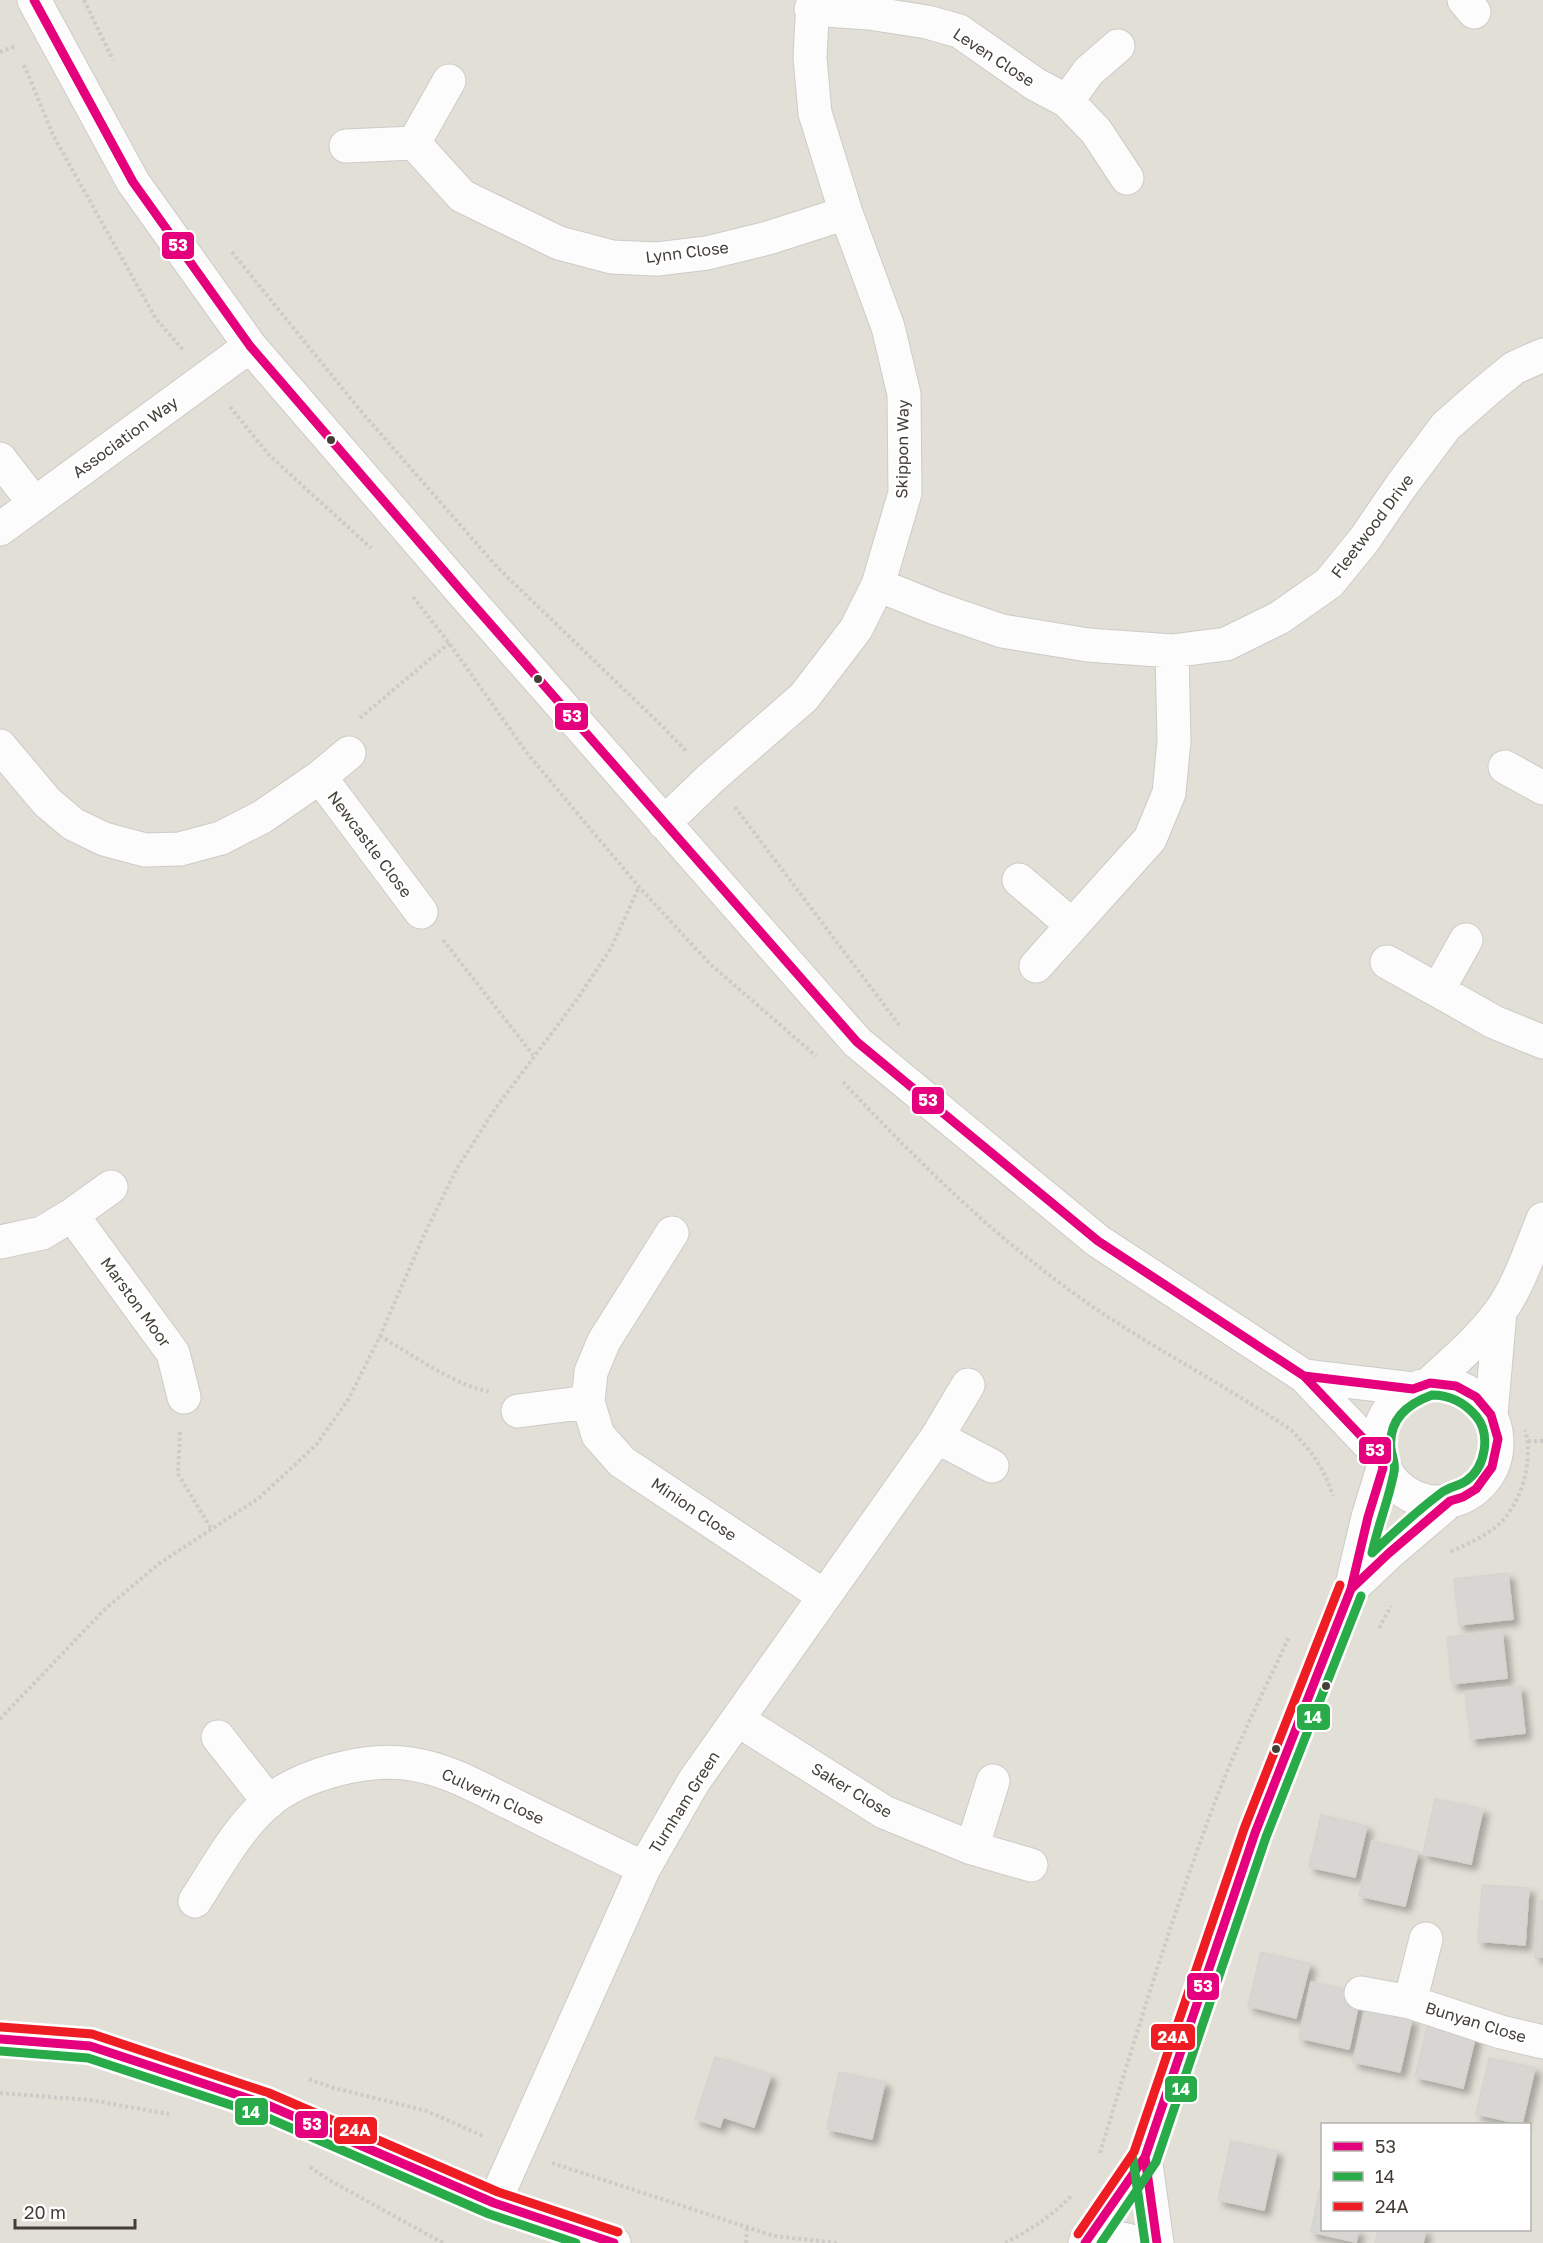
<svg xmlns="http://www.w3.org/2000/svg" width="1543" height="2243" viewBox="0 0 1543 2243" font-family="'Golos Text',sans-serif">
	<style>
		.residential { fill: #e2dfd7; fill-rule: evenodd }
		.building { fill: #d8d6d2; stroke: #d6d4cf; stroke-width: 1.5; filter: url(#shadow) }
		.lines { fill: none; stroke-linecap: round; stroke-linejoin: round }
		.minor-casing { stroke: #cccbc7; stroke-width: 35 }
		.path { stroke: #cccbc7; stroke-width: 4; stroke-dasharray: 3 3; stroke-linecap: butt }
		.minor { stroke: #fcfcfc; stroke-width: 33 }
		.bus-1-casing { stroke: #fff; stroke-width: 14 }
		.bus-2-casing { stroke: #fff; stroke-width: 14 }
		.bus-3-casing { stroke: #fff; stroke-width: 14 }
		.bus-1 { stroke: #e5007d; stroke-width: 9 }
		.bus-2 { stroke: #29ab4a; stroke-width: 9 }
		.bus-3 { stroke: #ee1d23; stroke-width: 9 }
		.bus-dot { fill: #433f36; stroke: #fff; stroke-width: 2 }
		.labels { text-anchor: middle; stroke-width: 5; stroke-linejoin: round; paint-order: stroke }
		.street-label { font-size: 16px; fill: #433f36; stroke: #fff }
		.line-badge { stroke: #fff; stroke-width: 2 }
		.badge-label { font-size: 16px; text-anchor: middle; font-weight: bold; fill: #fff }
	</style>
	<defs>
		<filter id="shadow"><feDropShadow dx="5.5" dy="5.5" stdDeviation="3" flood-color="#0004"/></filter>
	</defs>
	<rect width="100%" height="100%" fill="#eeede9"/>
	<path class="residential" d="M0,0H1543V2243H0ZM1322,2124H1530V2230H1322Z"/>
	<path class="building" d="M1508,1573L1513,1619L1459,1625L1454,1579Z
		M1502,1631L1507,1678L1452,1684L1447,1637Z
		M1520,1686L1525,1733L1471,1739L1465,1692Z
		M1435,1799L1483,1809L1471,1864L1423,1854Z
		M1321,1815L1367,1826L1355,1877L1309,1867Z
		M1372,1841L1418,1852L1405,1906L1359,1896Z
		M1482,1885L1529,1888L1525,1945L1478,1941Z
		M1538,1901H1543V1957H1535Z
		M1261,1952L1310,1964L1296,2018L1248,2006Z
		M1311,1982L1361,1993L1349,2049L1299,2038Z
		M1365,2009L1412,2019L1400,2072L1353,2062Z
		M1428,2023L1476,2034L1463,2088L1415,2077Z
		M715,2057L771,2075L754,2127L723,2117L720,2127L695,2119Z
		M1489,2058L1535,2068L1522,2124L1476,2114Z
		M839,2072L885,2082L872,2139L827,2129Z
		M1231,2141L1277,2151L1264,2210L1218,2200Z
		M1322,2179V2230H1359L1356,2242L1311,2232Z
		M1378,2230H1426L1423,2243H1375Z"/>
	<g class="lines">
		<defs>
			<path id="minor" d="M34,0L133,182L250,346L464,594L857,1042L1098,1241L1304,1376L1380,1456
				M1464,0L1474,12
				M811,9L869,13L927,22L959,31L1035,84L1067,101L1096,131L1127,178
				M1067,101L1089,71L1118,46
				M414,143L449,81
				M346,146L414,143L462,196L559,243L612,257L657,259L707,253L768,238L846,213
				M0,459L34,503
				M0,529L250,346
				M878,585L935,608L1002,631L1088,645L1172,651L1226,644L1279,618L1329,583L1364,540L1401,486L1446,426L1487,390L1514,368L1543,355
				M0,746L47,802L73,824L104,839L145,850L180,849L221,838L262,817L320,777L349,753
				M1505,767L1543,788
				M320,777L421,912
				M664,823L711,778L804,697L856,629L878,585L905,493L904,394L888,327L846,213L815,113L810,58L813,0
				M1019,880L1072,925
				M1387,962L1494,1022L1543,1042
				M1036,966L1150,839L1169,793L1174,741L1172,651
				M1438,990L1466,940
				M72,1215L173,1353L184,1397
				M672,1233L604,1341L591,1372L588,1402L598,1435L622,1462L824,1596
				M0,1242L42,1233L72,1215L111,1187
				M1304,1376L1413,1389
				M1430,1383C1454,1361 1480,1339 1499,1313C1518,1288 1531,1248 1543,1219
				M1379 1443a59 59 0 1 1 118 0a59 59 0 1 1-118 0Z
				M518,1411L588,1402
				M1491,1415L1500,1312
				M937,1437L992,1466
				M1351,1589L1389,1553L1450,1501
				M738,1720L884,1812L972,1848L1031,1865
				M218,1737L269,1802
				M972,1848L993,1781
				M195,1901C217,1867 237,1829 268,1802C302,1774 367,1757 411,1764C447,1769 479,1788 512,1804C556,1826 600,1847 644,1868
				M1361,1993L1410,2002L1501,2032L1543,2042
				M1410,2002L1426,1939
				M0,2039L90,2046L265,2104L494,2203L614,2243
				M1145,2157L1157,2243
				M494,2203L644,1868L694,1781L937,1437L968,1385
				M1088,2241L1145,2157L1255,1833L1351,1589L1368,1517L1383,1468
				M1085,2243C1103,2235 1119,2237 1137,2243"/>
		</defs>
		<use href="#minor" class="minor-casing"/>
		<path class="path" d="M84,0L113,60
			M0,52L16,46
			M24,65L54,137L156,319L184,351
			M232,252L359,409L497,567L664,728L687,752
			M230,407L269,455L371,548
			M413,597L449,643L527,753L639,887L710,964L816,1056
			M360,718L449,643
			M735,807L900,1026
			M443,940L533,1055
			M843,1082C925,1169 1005,1248 1105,1315C1166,1355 1231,1389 1291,1430C1313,1453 1323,1466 1333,1496
			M380,1336C406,1351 461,1389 489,1391
			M180,1432L178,1474L212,1530
			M1528,1441H1543
			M1451,1552C1464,1545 1477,1540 1489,1532C1519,1513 1535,1464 1525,1430
			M1379,1628L1391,1606
			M0,1719L105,1609L160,1563L259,1498L316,1445L348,1400L380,1336L425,1233L456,1170L495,1109L578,998L611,948L639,887
			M309,2079L334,2088L427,2111L483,2136
			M0,2093L90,2100L169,2114
			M1100,2153C1137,2032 1173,1912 1218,1794C1239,1740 1265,1689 1289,1637
			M552,2163L774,2236L839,2243
			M310,2167L329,2180L443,2243
			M746,2243L747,2228
			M1005,2243C1030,2230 1051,2217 1071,2196"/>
		<use href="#minor" class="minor"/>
		<defs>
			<path id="bus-1" d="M34,0L133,182L250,346L464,594L857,1042L1098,1241L1304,1376L1380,1456L1383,1468L1368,1517L1351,1589L1255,1833L1145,2157L1085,2243
				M1304,1376L1413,1389L1430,1383L1456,1386L1476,1397L1491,1415L1498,1439L1492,1467L1476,1489L1463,1497L1450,1501L1389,1553L1351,1589
				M0,2039L90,2046L265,2104L494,2203L614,2243
				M1145,2157L1157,2243"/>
			<path id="bus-2" d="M1432,1395C1450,1395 1464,1402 1476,1416C1491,1434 1486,1467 1466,1481C1459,1486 1449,1487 1441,1493C1417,1511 1394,1532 1372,1553C1378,1525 1389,1499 1394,1472C1396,1464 1392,1456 1391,1449C1388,1420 1407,1404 1432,1395Z
				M0,2051L88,2058L261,2115L489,2214L576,2243
				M1133,2159L1145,2243
				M1101,2243L1156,2162L1266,1837L1361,1596"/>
			<path id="bus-3" d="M1,2027L92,2034L269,2093L498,2192L618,2232
				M1078,2234L1134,2152L1244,1829L1340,1585"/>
		</defs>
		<use href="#bus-1" class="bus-1-casing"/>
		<use href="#bus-2" class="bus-2-casing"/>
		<use href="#bus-3" class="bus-3-casing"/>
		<use href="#bus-1" class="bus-1"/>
		<use href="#bus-2" class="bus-2"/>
		<use href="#bus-3" class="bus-3"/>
	</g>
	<g class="bus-dot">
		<circle cx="331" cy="440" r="5"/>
		<circle cx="538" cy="679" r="5"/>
		<circle cx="1326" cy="1686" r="5"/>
		<circle cx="1276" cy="1749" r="5"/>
	</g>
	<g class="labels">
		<g class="street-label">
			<text transform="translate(994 57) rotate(33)" y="6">Leven Close</text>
			<text transform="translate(687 252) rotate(-7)" y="6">Lynn Close</text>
			<text transform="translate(125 437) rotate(-36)" y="6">Association Way</text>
			<text transform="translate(902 449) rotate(-89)" y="6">Skippon Way</text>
			<text transform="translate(1372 526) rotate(-53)" y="6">Fleetwood Drive</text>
			<text transform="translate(370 844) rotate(53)" y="6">Newcastle Close</text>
			<text transform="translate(136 1302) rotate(54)" y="6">Marston Moor</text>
			<text transform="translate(694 1509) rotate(34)" y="6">Minion Close</text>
			<text transform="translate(852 1790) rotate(31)" y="6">Saker Close</text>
			<text transform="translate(493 1796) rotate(25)" y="6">Culverin Close</text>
			<text transform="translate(684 1802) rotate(-58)" y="6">Turnham Green</text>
			<text transform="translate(1476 2022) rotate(17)" y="6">Bunyan Close</text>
		</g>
	</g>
	<g class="line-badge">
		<rect x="161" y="231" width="34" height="29" rx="6" fill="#e5007d"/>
		<rect x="554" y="702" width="35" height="29" rx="6" fill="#e5007d"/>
		<rect x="911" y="1086" width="34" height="29" rx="6" fill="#e5007d"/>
		<rect x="1358" y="1436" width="34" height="29" rx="6" fill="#e5007d"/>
		<rect x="1296" y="1703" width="35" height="28" rx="6" fill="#29ab4a"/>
		<rect x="1186" y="1972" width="34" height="29" rx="6" fill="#e5007d"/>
		<rect x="1150" y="2023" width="46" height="28" rx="6" fill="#ee1d23"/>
		<rect x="1164" y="2075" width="34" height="28" rx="6" fill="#29ab4a"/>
		<rect x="234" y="2097" width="35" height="29" rx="6" fill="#29ab4a"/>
		<rect x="294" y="2110" width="35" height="29" rx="6" fill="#e5007d"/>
		<rect x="333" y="2116" width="45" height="29" rx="6" fill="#ee1d23"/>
	</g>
	<g class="badge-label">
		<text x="178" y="251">53</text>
		<text x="572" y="722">53</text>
		<text x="928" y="1106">53</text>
		<text x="1375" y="1456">53</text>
		<text x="1313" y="1723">14</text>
		<text x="1203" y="1992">53</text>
		<text x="1173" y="2043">24A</text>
		<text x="1181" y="2095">14</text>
		<text x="251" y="2118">14</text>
		<text x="312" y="2130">53</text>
		<text x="355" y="2136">24A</text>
	</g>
	<rect x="1321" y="2123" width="210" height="108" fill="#ffffff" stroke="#b4b2af" stroke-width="1.5"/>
	<rect x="1333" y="2142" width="30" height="9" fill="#e5007d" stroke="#b4b2af" stroke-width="1.5"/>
	<text x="1375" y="2153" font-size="18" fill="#433f36">53</text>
	<rect x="1333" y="2172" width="30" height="9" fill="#29ab4a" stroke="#b4b2af" stroke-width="1.5"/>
	<text x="1375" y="2183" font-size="18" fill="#433f36">14</text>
	<rect x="1333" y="2202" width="30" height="9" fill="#ee1d23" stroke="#b4b2af" stroke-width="1.5"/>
	<text x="1375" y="2213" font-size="18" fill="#433f36">24A</text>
	<path d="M15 2219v9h120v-9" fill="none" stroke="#433f36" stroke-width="3"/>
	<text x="24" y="2219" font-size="18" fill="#433f36" stroke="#ffffff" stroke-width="4.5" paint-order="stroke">20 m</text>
</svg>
